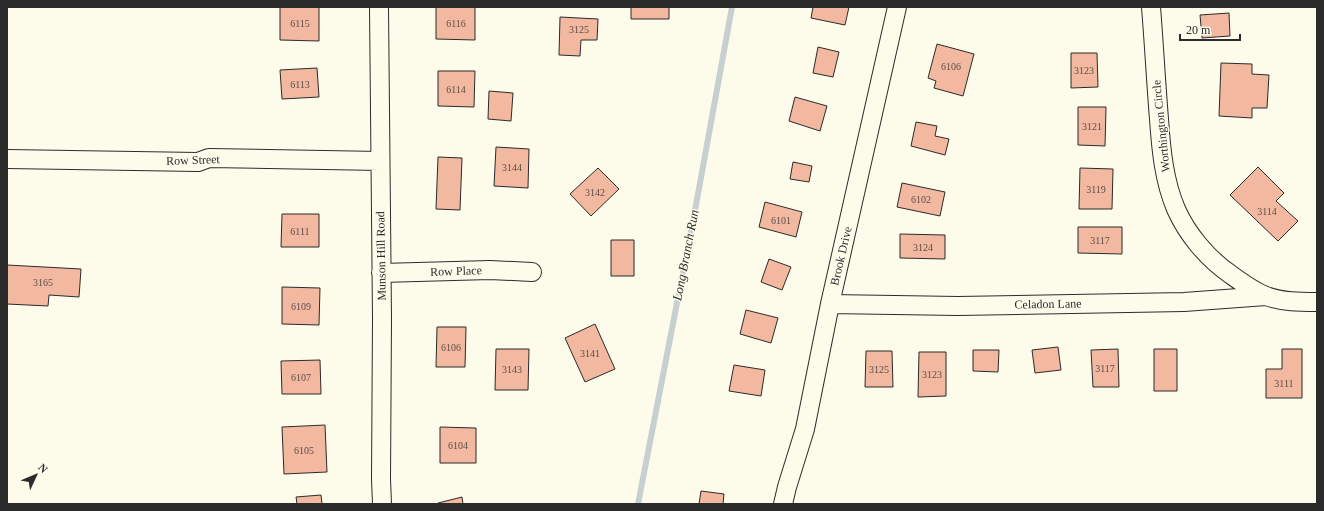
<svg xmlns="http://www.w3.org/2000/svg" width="1324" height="511" viewBox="0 0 1324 511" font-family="'Times New Roman',serif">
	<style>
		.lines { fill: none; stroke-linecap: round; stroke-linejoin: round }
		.stream { stroke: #c7d0d0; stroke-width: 6 }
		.building { fill: #f2b8a0; stroke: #2b2b2b }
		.minor-casing { stroke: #2b2b2b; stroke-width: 20 }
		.minor { stroke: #fdfbea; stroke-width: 18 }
		.labels { text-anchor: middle; stroke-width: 3; stroke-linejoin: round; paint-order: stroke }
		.number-label { font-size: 10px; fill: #5d4e48 }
		.street-label { font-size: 12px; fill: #2b2b2b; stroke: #fdfbea }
		.water-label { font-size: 13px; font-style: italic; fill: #2b2b2b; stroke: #fdfbea }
	</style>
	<rect width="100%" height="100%" fill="#fdfbea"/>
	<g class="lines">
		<path class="stream" d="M638,504L696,205L732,7"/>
	</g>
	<path class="building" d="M280,7H319V41L280,40Z
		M436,7H475V40L436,39Z
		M631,7H669V19H631Z
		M813,7H849L845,25L811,18Z
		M1229,13L1230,36L1202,38L1200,15Z
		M560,17L598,19L597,40H581L580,56L559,55Z
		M937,44L974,54L963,96L934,88L936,81L928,78Z
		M818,47L839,52L833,77L813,73Z
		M1071,53H1097L1098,87L1071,88Z
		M1221,63L1252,64V74L1269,75L1267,108H1252V118L1219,116Z
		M317,68L319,97L282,99L280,70Z
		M438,71H475L474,107L438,106Z
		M489,91L513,93L511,121L488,119Z
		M795,97L827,106L820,131L789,121Z
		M1078,107H1106L1105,146L1078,145Z
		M916,122L937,126L935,136L949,139L945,155L911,146Z
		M496,147L529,149L528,188L494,186Z
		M438,157L462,158L460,210L436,209Z
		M793,162L812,166L809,182L790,179Z
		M1258,167L1284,193L1276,201L1298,221L1278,241L1230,195Z
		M598,168L619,189L591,216L570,194Z
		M1080,168L1113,169L1112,209H1079Z
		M902,183L945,192L940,216L897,207Z
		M765,202L802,212L796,237L759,227Z
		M282,214H319V247H281Z
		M1078,227H1122V254L1078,253Z
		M900,234L945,235V259L900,258Z
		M611,240H634V276H611Z
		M769,259L791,267L782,290L761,282Z
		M7,265L81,269L79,297L49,295L48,306L7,304Z
		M282,287L320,288L319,325L282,324Z
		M746,310L778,318L771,343L740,334Z
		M595,324L615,369L585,382L565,338Z
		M437,327H466L465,367H436Z
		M1058,347L1061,370L1035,373L1032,350Z
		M496,349H529L528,390H495Z
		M1118,349L1119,387H1093L1091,350Z
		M1154,349H1177V391H1154Z
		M1282,349H1302V398H1266V369H1282Z
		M973,350H999L998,372L973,371Z
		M866,351H892L893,387H865Z
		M919,352H946V396L918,397Z
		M320,360L321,394H282L281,361Z
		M734,365L765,370L761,396L729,391Z
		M325,425L327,472L284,474L282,427Z
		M440,427L476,428V463H440Z
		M701,491L724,494L723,504H699Z
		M321,495L322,504H297L296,497Z
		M462,497L463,504H439L438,503Z"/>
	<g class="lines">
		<defs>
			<path id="minor" d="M379,7L382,318L381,479L382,504
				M1151,7C1154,44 1156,82 1159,119C1161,149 1164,181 1176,209C1187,234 1207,258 1230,274C1241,282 1253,291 1266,296C1282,302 1300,302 1317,302
				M7,159L198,162L209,158L380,161
				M381,273L490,270L532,272
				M830,304L958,306L1184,302L1266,296
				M783,504L787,487L805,429L830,304L897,7"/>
		</defs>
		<use href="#minor" class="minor-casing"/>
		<use href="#minor" class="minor"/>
	</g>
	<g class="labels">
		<g class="number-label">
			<text x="300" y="27">6115</text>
			<text x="456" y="27">6116</text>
			<text x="579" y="33">3125</text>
			<text x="951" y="70">6106</text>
			<text x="1084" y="74">3123</text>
			<text x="300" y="88">6113</text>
			<text x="456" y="93">6114</text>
			<text x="1092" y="130">3121</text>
			<text x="512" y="171">3144</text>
			<text x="1096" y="193">3119</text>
			<text x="595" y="196">3142</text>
			<text x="921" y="203">6102</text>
			<text x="1267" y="215">3114</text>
			<text x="781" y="224">6101</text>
			<text x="300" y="235">6111</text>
			<text x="1100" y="244">3117</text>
			<text x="923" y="251">3124</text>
			<text x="43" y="286">3165</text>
			<text x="301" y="310">6109</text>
			<text x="451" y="351">6106</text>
			<text x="590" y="357">3141</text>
			<text x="1105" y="372">3117</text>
			<text x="512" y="373">3143</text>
			<text x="879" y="373">3125</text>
			<text x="932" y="378">3123</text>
			<text x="301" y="381">6107</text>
			<text x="1284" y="387">3111</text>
			<text x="458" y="449">6104</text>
			<text x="304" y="454">6105</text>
		</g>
		<g class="street-label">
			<text transform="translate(1161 126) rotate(-96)" y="4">Worthington Circle</text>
			<text transform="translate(193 160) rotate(-2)" y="4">Row Street</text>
			<text transform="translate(381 256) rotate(-91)" y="4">Munson Hill Road</text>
			<text transform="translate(841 256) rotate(-77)" y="4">Brook Drive</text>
			<text transform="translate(456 271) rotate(-2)" y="4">Row Place</text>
			<text transform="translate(1048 304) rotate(-1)" y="4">Celadon Lane</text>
		</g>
		<g class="water-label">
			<text transform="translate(685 255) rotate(-79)" y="5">Long Branch Run</text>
		</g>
	</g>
	<rect width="1324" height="511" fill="none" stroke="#2b2b2b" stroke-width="16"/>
	<g transform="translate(36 475) rotate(46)" stroke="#fdfbea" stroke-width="3" paint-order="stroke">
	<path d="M0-3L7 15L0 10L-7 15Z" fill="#2b2b2b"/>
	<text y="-6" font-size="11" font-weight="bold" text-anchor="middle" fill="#2b2b2b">N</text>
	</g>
	<path d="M1180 34v6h60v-6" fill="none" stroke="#2b2b2b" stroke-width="2"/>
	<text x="1186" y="34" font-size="12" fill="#2b2b2b" stroke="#fdfbea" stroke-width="3" paint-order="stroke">20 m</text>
</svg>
